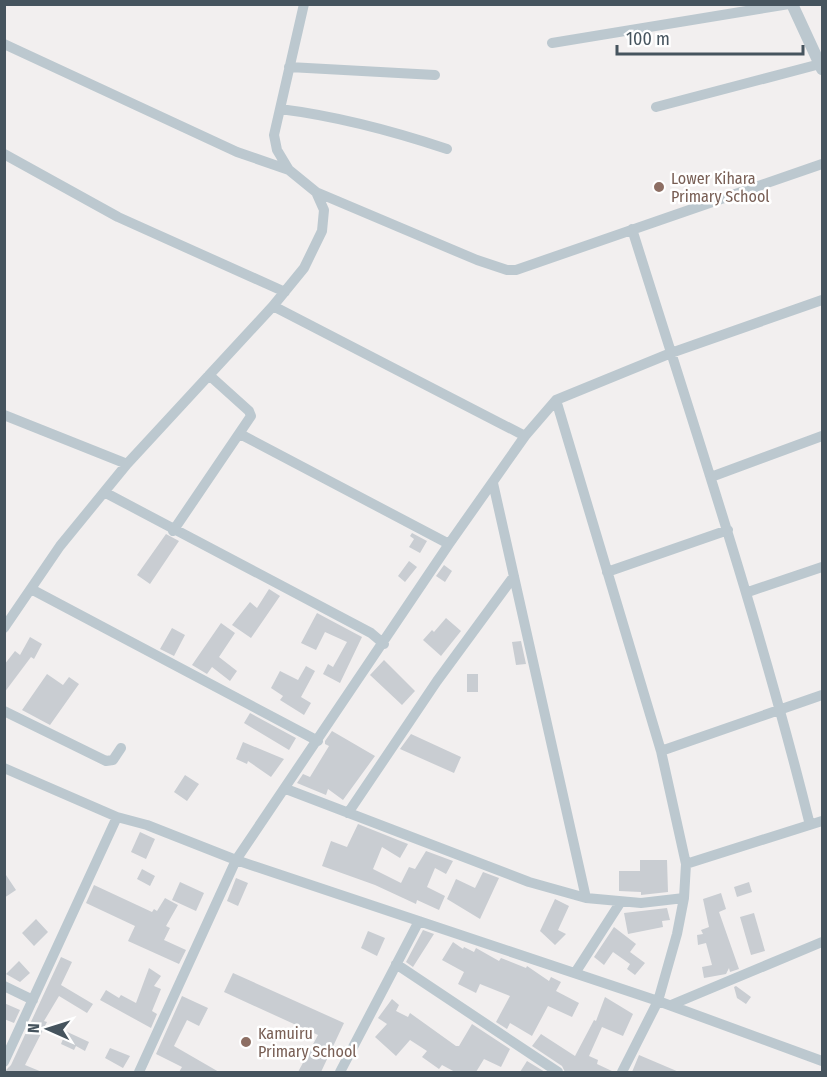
<svg xmlns="http://www.w3.org/2000/svg" width="827" height="1077" viewBox="0 0 827 1077" font-family="'Fira Sans Condensed',sans-serif">
	<style>
		.building { fill: #c9cdd2 }
		.lines { fill: none; stroke-linecap: round; stroke-linejoin: round }
		.minor { stroke: #bcc8cf; stroke-width: 10 }
		.tertiary { stroke: #bcc8cf; stroke-width: 12 }
		.education-dot { fill: #8d6e63; stroke: #fff; stroke-width: 2 }
		.labels { text-anchor: middle; stroke-width: 5; stroke-linejoin: round; paint-order: stroke }
		.education-label { font-size: 16px; fill: #785e54; stroke: #fff; text-anchor: start }
	</style>
	<rect width="100%" height="100%" fill="#f2efef"/>
	<path class="building" d="M412,533L427,541L420,553L409,547L414,539L410,536Z
		M166,534L179,541L150,584L137,575Z
		M409,561L417,567L405,582L398,576Z
		M444,565L452,571L445,582L436,576Z
		M269,589L280,596L251,638L232,625L250,602L257,608Z
		M317,613L362,637L340,683L323,674L328,664L333,667L347,642L325,632L316,650L301,643Z
		M446,618L461,631L441,656L423,640L432,630L434,632Z
		M221,623L235,633L219,657L237,671L230,681L212,667L207,674L192,665Z
		M172,628L185,635L174,656L160,649Z
		M30,637L42,644L34,659L31,657L4,693V665L15,651L20,655Z
		M521,641L526,664L516,665L512,642Z
		M384,660L415,691L402,705L370,675Z
		M306,666L315,671L301,697L311,703L304,715L280,700L283,696L271,688L280,671L298,680Z
		M47,674L63,685L69,677L79,684L50,725L22,710Z
		M467,674H478V692H467Z
		M250,713L296,738L289,750L244,723Z
		M332,731L375,756L343,800L328,789L326,795L297,783L303,774L310,777L329,746L325,744V741Z
		M411,734L461,757L454,773L400,749Z
		M243,742L284,759L271,777L248,761L247,764L236,759Z
		M185,775L199,784L187,801L174,792Z
		M358,824L408,844L400,858L382,847L373,869L401,883L409,867L415,869L426,851L453,861L446,874L435,868L427,887L445,896L439,910L417,900L416,904L375,885L322,866L331,841L347,847Z
		M140,832L155,839L146,859L131,852Z
		M640,860H667L668,892L641,895V892L619,891V871H640Z
		M142,869L155,876L150,886L137,879Z
		M4,872L16,890L4,898Z
		M483,872L499,878L480,919L447,899L456,879L475,888Z
		M236,878L248,883L238,906L227,901Z
		M180,882L204,893L196,911L172,900Z
		M749,882L752,892L737,897L734,887Z
		M94,885L152,912L154,909L157,911L165,898L178,905L166,926L170,928L164,940L186,950L179,964L128,941L135,926L86,903Z
		M721,893L726,909L719,912L739,969L730,972L729,968L726,974L704,978L702,967L712,965L706,943L698,945L697,935L703,934L701,930L709,927L703,899Z
		M555,899L569,906L558,930L566,934L555,945L540,931Z
		M667,908L670,920L662,921L663,927L628,934L624,913Z
		M754,913L765,951L751,955L740,917Z
		M36,919L48,932L34,946L22,933Z
		M614,927L636,944L630,952L645,963L635,975L627,969L630,964L613,952L604,965L594,957Z
		M423,930L434,934L413,967L406,962Z
		M368,931L385,938L377,956L361,948Z
		M453,942L463,949L464,947L474,952L476,948L499,961L501,958L526,968L527,966L549,981L551,977L561,982L556,991L579,1003L572,1017L548,1006L532,1036L510,1023L507,1029L496,1022L510,996L480,984L476,993L458,984L464,972L442,960Z
		M61,957L72,962L61,985L93,1004L87,1013L59,996L44,1021L47,1022L25,1065L42,1072H4L11,1065Z
		M19,961L30,973L20,982L6,974Z
		M149,968L161,976L154,986L161,989L152,1011L157,1014L151,1028L100,1000L106,990L119,998L121,995L136,1003Z
		M233,973L344,1023L321,1072H298L318,1035L224,992Z
		M736,986L751,997L746,1004L737,998L734,987Z
		M182,996L208,1008L199,1026L187,1020L174,1046L219,1072H179L182,1067L156,1054Z
		M605,997L633,1014L623,1036L602,1027L589,1056L598,1060L597,1064L614,1072H565L562,1066L532,1046L541,1034L575,1056L594,1020L596,1021Z
		M392,999L399,1005L396,1011L408,1017L410,1013L456,1046H459L472,1024L510,1049L501,1067L484,1059L476,1072H455L442,1065L439,1069L422,1057L427,1051L410,1040L396,1056L375,1037L387,1024L378,1018Z
		M4,1003L20,1010L14,1023L4,1019Z
		M61,1029L89,1042L85,1051L76,1046L74,1050L61,1044L63,1039L57,1036Z
		M110,1048L130,1056L123,1068L105,1058Z
		M639,1055L679,1072H632Z
		M527,1061L545,1072H520Z"/>
	<g class="lines">
		<path class="minor" d="M552,43L789,4
			M4,44L237,152L289,170
			M289,67L435,75
			M656,107L820,64
			M280,109C336,116 393,131 447,149
			M4,154L118,217L285,292
			M316,192L477,260L507,270H516L822,164
			M632,229C694,427 760,623 810,825
			M273,306L525,436
			M556,400L661,751L686,864L684,898L677,934L658,1001L622,1072
			M4,415L127,464
			M240,434L449,544
			M711,477L822,436
			M493,483L586,898L641,903L684,898
			M104,492L371,633L384,644
			M173,531L251,416L249,411L209,375
			M607,572L728,530
			M31,589L318,741
			M748,592L822,567
			M4,628L60,546L127,464L273,306L304,268L322,231L324,210L316,192L289,170L277,150L274,135L304,4
			M4,711L106,761L113,760L121,748
			M661,751L822,695
			M4,768L117,817L147,825L236,860L658,1001L822,1061
			M286,789L529,882L586,898
			M348,813L437,681L514,576
			M686,864L822,821
			M396,964L558,1072
			M575,973L620,903
			M4,986L33,1000
			M671,1005L822,942
			M4,1062L117,817
			M139,1072L236,860L449,544L525,436L556,400L671,353L822,300
			M340,1072L419,921"/>
		<path class="tertiary" d="M792,4L822,69"/>
	</g>
	<g class="education-dot">
		<circle cx="659" cy="187" r="6"/>
		<circle cx="246" cy="1042" r="6"/>
	</g>
	<g class="labels">
		<g class="education-label">
			<text x="671" y="184">Lower Kihara<tspan x="671" dy="18">Primary School</tspan></text>
			<text x="258" y="1039">Kamuiru<tspan x="258" dy="18">Primary School</tspan></text>
		</g>
	</g>
	<rect width="827" height="1077" fill="none" stroke="#46545e" stroke-width="12"/>
	<g transform="translate(48 1029) rotate(273)" stroke="#ffffff" stroke-width="4.5" paint-order="stroke">
	<path d="M0-4.5L10 22L0 15L-10 22Z" fill="#46545e"/>
	<text y="-9" font-size="16" font-weight="bold" text-anchor="middle" fill="#46545e">N</text>
	</g>
	<path d="M617 45v9h186v-9" fill="none" stroke="#46545e" stroke-width="3"/>
	<text x="626" y="45" font-size="18" fill="#46545e" stroke="#ffffff" stroke-width="4.5" paint-order="stroke">100 m</text>
</svg>
